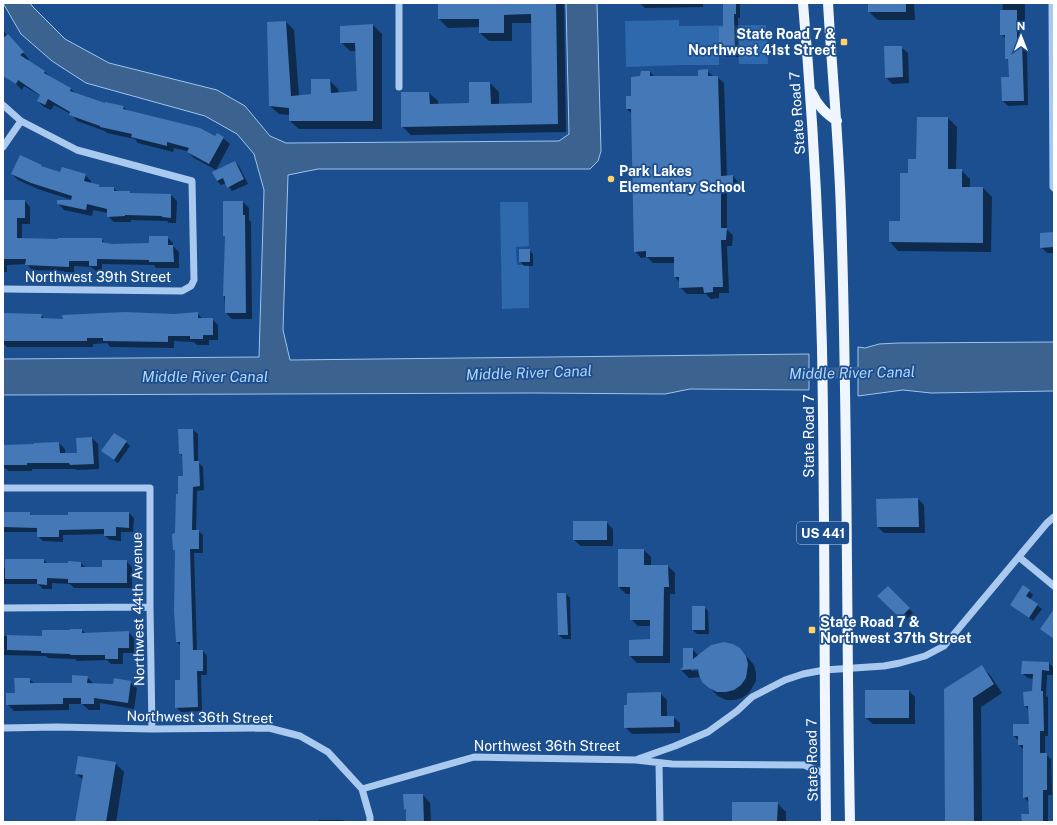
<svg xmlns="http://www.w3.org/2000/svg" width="1057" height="825" viewBox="0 0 1057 825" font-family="'Public Sans',sans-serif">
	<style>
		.green { fill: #2e69ad }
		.water { fill: #3c6290; stroke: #9cc4f0 }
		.shadow { fill: #0007; fill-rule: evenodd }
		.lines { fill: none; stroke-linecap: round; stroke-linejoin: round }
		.canal { stroke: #3c6290; stroke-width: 11 }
		.building { fill: #4478b7 }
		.minor { stroke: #a9c9ee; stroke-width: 7 }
		.major { stroke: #f0f6ff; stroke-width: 10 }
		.poi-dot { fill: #ffd166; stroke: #1b4f8f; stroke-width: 1.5 }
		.labels { text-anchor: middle; stroke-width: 3.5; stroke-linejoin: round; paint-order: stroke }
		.shield { fill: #1b4f8f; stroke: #bbcadd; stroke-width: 1 }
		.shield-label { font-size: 13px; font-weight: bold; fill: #fff }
		.poi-label { font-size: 14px; font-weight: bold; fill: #fff; stroke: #1b4f8f; text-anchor: start }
		.street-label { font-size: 14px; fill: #fff; stroke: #1b4f8f }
		.water-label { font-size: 15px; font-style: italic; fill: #b5d3f5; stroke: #1b4f8f }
	</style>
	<rect width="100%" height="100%" fill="#1b4f8f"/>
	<path class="green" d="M679,20V26L766,25L768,64H739L738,52H719V65H680V55V65L626,67L625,21Z
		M500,202H528L529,246L516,247L517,265H529V308L502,309Z"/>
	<path class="water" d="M3,3H30L33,7L65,39L109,63L217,90L245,106L270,136L286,143L559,141L569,134L566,3H597L601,151L598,161L590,169H318L288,175L283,330L290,360L809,354V390L690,389L665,394L536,393L3,395V359L259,357L264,190L254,154L237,134L205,116L86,83L52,61L21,34Z
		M1054,342V391L931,393L903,390L858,396V347L865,348L879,344L898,343Z"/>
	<path class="shadow" d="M439,3H564L566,132L411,135L402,126L429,93L438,101V104H470L490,83L499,92V105L533,104L532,23H512V41H489L480,33V27L448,28L439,19Z
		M640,3H703V7L645,8Z
		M724,3H740V18H738L739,57H724L720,53V28H724Z
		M869,3H914L915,20H878L869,12Z
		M1003,3H1025V21H1022V44L1027,49L1028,105L1008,106L1003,101L1010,78L1009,61L1006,58V39L1001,34Z
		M286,22L294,30L299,96L312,95L329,80L338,89L339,93L358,92L356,51H350L341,42V27L373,25L382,34V129H299L290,121V115L279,114L270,106Z
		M3,29L7,36L29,59L27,61L45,72L51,78L71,89L76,94L106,105V103L124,107L128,112L216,138H223L230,144L216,170L194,158L187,151L174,148L173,152L138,143L135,139L107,133L105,131L77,121L71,114L54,105L51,110L44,107L38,101L41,96L24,86L22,90L3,70Z
		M901,47L908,53L909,83L892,84L886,77Z
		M707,71L714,77H717L724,83L727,177L733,176L739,183V192H727V230L733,235L732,246H727L729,293H719V298L711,299L706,294H687L680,287V283L675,277V263H653L647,257L641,258L635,251L632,114L627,109L641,77L642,72H650L655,77H699Z
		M948,118L957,127L956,170H961L970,179V188H983L992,197L991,252L898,251L890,242L901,222L909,174Z
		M235,162L239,166L248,184L232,191L226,183L221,185L217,181Z
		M41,165L44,168L61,173L85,175L91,181V184L99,186L102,188H114L118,192H130L132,194L171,195L177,201L176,223H169L167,221L131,220V222H114L108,216V213L93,210L92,216L64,210L58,203L75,201L38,189L18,180L12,174Z
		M3,201H25L30,207V224H22V240L101,239L106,244L112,245L150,244L167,237L173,243V246L179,252V268H156L154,265L102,264V271H96L91,267L74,266V272H65L64,271L32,270L27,264L7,265V272H3Z
		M243,202L249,208V220L251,222L252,319H232L226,313L224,296L226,237L224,235Z
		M1054,233V253H1047L1041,247Z
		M529,250L533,254V266H524L520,261Z
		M197,313L203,319H212L218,325V340H209V345H197L194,342L174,341V348L110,347L107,343L93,344V347H7L3,343V314L41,315L45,319L64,320Z
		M179,430H193L198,434V462L203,467L204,490L197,491L196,531H198L203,535V553H194L197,651H203L207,656V675H201L202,711L181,712L176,707L181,681V646L177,642L176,552L174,549L176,534L179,495L184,477L183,457L180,453Z
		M92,438L98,444L99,469L77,470L75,469H32V471H9L3,467V446L59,443L65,449V454H78Z
		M126,442L130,446L118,463L102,451Z
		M918,499L924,505L925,533H884L878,527L877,500Z
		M29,513L32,516H69L129,513L134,518L133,532H121V541L110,540L105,536V534L63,535V542L43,541L38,536V532H3V514Z
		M606,522L613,529V546H581L574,540Z
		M619,550H644L651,557V566H668L675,573V594H670V663H637L630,656L651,640V626H638L631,619V594H626L619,587Z
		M44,560L48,564L81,563L86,568H103L127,562L132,567V588H74L70,584L52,583V589H43L38,584H3V568Z
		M888,587L913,613L904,622L879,596Z
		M1029,591L1033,595L1030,600L1042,609L1033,621L1011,605Z
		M558,594H566L570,598L571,639H563L559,635Z
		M704,607L708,611L709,634H697L693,630Z
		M82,630L86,634L128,632L134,638V653H123V664H111L107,660L77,661L75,659L48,658L46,656L3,655V658V636L43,637Z
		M724,643L740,649L754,665L756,673V681L749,693L742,698L734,700H726L718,696L703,681L701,677L689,678L681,670L684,668L692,649L699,656L711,645ZM691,668H703V670L691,671Z
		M1049,663L1054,668V675H1047L1046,696L1048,697V736H1045V754L1051,759L1052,795H1048V822H1023L1030,815L1029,803L1024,797V750L1019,745V741L1014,736L1030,725L1029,710L1025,706L1033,692L1034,679L1028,678L1022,673Z
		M981,666L990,675L1002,693L981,707L982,822H946L945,690Z
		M87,677L94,684L113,685L130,682L137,688L134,709L100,703V710H89L82,704H69V710L14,711L7,704L29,679L35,684H73Z
		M909,691L915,697V724H873L866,718Z
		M660,693L667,700V717H673L680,723V733L632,734L625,727L628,706Z
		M115,763L124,772L116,822H76L83,780L76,773Z
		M423,795L430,803L431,822H407V811L405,809Z
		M777,803L786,812V822H733Z
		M319,820H343L345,822H319Z"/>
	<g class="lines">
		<path class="canal" d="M795,374L872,372"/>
	</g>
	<path class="building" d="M438,3H556L558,124L401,127V92H429L430,104L469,103V82H490L491,104L532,103L531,14L504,15V33H479V19H438Z
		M723,3H736V14H734L735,53H719V27H723Z
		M868,3H906V12H868Z
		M1000,10H1017V43H1022L1024,101H1002L1001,77H1009L1008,59H1005V35H1000Z
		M286,21L291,96L311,94V79H330L331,93L357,91L355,43H340V26L373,24V121H289V108L269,106L267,22Z
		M8,34L24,52L20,55L45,71L44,73L71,88L70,91L105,103V102L124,106L123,109L200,128L215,136L217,133L224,137L209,164L187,152L189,148L167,142V146L131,137L132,134L100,127V126L69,115L70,112L48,99L45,105L37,101L40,95L18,80L16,84L3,76V38Z
		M884,46H902L903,77L885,78Z
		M708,69V76H718L721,176L733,175V186H721V228H727L726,240H721L723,287H713V292L704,293L703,287L679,288V277H674V257H646V251L634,252L631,109H626V96H631V77L640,76L641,71H650V76H698V70Z
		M917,117H948V169H962V187H983V243L889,242V221H900V173H908V159H916Z
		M20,155L42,165L41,166L60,172L62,167L86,174L84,181L100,185L99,187H114V191H130V193L171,194V218L162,217V216L125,215V216L107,217V209L87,204L86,210L57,204V200H71L72,196L31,183L11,174Z
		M235,161L244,179L227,188L223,178L217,181L212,172Z
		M3,200H25V218H17V238L58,239V238H102V242L112,244L149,243V236H168V245H173L174,262H149V260L97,259V266H89V261H69V267L25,265L26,259H3Z
		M223,201H243V215H245L246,313H225V296H223L225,236H223Z
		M1054,232V247L1040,248V233Z
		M519,249H530V262H519Z
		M125,312L174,314L198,312V318H213V335H203V339H190V336H168V342L103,341V338H87V341H3V313L42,314L41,318L63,319L62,315Z
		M178,429H193L194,461H199L200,486L193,487L192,530H199V549H190L193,650H203V671H197L198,707L175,708V680H180V642H176L174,611L175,550H173L172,534L175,533L176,494H178V476H183L182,454H179Z
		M114,433L127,441L114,460L101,451Z
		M92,437L94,464L70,465L69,463H27V465H3V445L34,444V443L59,442L60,453H77L76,438Z
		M918,498L919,527H877L876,499Z
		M3,512H30V515H68V512H129V528L116,527V536H104V529L59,530V537H37V528L3,527Z
		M573,521H607V540H573Z
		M618,549H644V565H668L669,587H664L663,656H629V640L650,639V620H630V587H618Z
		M5,559H44V563H68V561L81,562V567H102V560H127V583H68V579L47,578V585L37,584V579H5Z
		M1023,585L1030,590L1026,596L1038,604L1029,618L1010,605Z
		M888,586L910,608L900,618L877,596Z
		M557,593H566L568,635H558Z
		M692,606H705V630H692Z
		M1054,609V639L1040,629Z
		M70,629H82V633L129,631V648H118V659H105V655H70V654L41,653V651L7,650V635L42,636V630H70Z
		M724,642L733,644L740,648L746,656L748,664L746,678L741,685L734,690L726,692H717L709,688L702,682L699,675L698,669L680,670L683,667V648H693V659L711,645Z
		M1022,661L1049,662V671L1042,670L1041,691H1043L1044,731H1040V753H1047V790H1043V822H1022L1021,814H1029L1028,797L1023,798V745H1018V736H1013V724H1029L1028,706H1024L1023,692L1032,691L1033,674H1021Z
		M982,665L994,684L973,698L974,822H945L944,689Z
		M72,675L88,676L87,683L113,684L114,678L131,681L128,703L94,698V704H81V698H63V704L6,705V693H15L14,678H30V683H72Z
		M865,690H909V718H865Z
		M661,692V716H674V727L624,728V705H627V693Z
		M78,756L116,762L106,822H75L83,775L75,774Z
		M403,794H423L424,822H406V809L404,810Z
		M732,802H778L777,822H732Z"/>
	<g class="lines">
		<path class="minor" d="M399,3V87
			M1052,3L1053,187L1054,188
			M3,105L21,121L77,150L192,181L194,280L191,286L182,291L3,289
			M3,147L21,121
			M3,488H150V607L152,729
			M1019,557L1054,586
			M3,608L150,607
			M3,728L57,727L152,729L269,728L300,736L328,752L362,789L474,757L636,760L672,764L804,765L826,774
			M638,759L675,746L708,732L737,711L752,697L785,680L803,674L824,670L884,666L900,663L925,656L944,646L1047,523L1054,517
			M659,763L660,822
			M362,789L370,817V822"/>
		<path class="major" d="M803,3C813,118 819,233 822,348C825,506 824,664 826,822
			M828,3C832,73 839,143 841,213C848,416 846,619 850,822
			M812,93C818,106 825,113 837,121"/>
	</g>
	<g class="poi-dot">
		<rect x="840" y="38" width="8" height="8" rx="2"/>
		<circle cx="611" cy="179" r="4"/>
		<rect x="808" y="626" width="8" height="8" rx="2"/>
	</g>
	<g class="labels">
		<rect class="shield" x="797" y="522" width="52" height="22" rx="3"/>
		<g class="shield-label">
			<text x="823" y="538">US 441</text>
		</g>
		<g class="poi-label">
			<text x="836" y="39" text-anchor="end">State Road 7 &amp;<tspan x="836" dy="16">Northwest 41st Street</tspan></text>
			<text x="619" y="176">Park Lakes<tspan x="619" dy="16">Elementary School</tspan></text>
			<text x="820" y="627">State Road 7 &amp;<tspan x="820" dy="16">Northwest 37th Street</tspan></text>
		</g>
		<g class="street-label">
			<text transform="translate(797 113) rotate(-94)" y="5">State Road 7</text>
			<text x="98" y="282">Northwest 39th Street</text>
			<text transform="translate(809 436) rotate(-90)" y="5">State Road 7</text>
			<text transform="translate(138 609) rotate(-91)" y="5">Northwest 44th Avenue</text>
			<text transform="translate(200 717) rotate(1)" y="5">Northwest 36th Street</text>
			<text x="547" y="751">Northwest 36th Street</text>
			<text transform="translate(812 760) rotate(-91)" y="5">State Road 7</text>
		</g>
		<g class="water-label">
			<text transform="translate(529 373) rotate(-2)" y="5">Middle River Canal</text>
			<text transform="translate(852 373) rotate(-1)" y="5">Middle River Canal</text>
			<text x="205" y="382">Middle River Canal</text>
		</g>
	</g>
	<rect width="1057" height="825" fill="none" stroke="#ffffff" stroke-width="8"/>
	<g transform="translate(1021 36)" stroke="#1b4f8f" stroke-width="3" paint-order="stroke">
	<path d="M0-3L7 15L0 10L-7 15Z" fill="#ffffff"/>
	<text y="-6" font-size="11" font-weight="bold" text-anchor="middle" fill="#ffffff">N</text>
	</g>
</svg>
